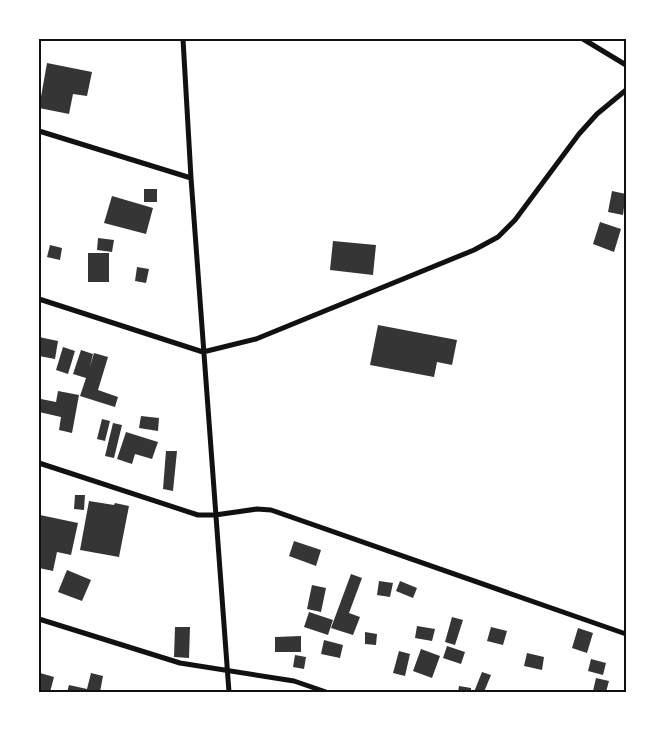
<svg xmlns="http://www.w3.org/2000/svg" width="665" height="731" viewBox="0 0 665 731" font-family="Commissioner,sans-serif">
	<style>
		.building { fill: #353535 }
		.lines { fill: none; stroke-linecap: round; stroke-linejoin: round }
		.minor { stroke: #111; stroke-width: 5 }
		.neatline { fill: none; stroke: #111; stroke-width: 2 }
	</style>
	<rect width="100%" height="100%" fill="#fff"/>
	<path class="building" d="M47,63L92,72L87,96L73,94L69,114L39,108Z
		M144,189H157V202H144Z
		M612,191L626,194V208L624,207L623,215L608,212Z
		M112,196L153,208L146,234L104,223Z
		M600,222L621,229L614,252L593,244Z
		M98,238L114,240L112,252L97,250Z
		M333,241L376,245L373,275L330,270Z
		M50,245L62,248L60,260L47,257Z
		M88,253H109V282H88Z
		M137,267L149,269L146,283L135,281Z
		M378,325L457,340L452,365L437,362L434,377L370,365Z
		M39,337L58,341L55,359L39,356Z
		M63,347L75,351L68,374L56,370Z
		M81,350L93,354L90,367L94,353L108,357L98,390L118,397L115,407L80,396L86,378L73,374Z
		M58,391L79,395L72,433L59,430L61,417L39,412L41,399L56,402Z
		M141,416L159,418L158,431L139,428Z
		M102,419L110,421L105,441L97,439Z
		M113,423L122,425L114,458L105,456Z
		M126,432L158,442L152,459L135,454L132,464L117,459Z
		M166,451H177L173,491L163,489Z
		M75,495H85L84,510L74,509Z
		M89,501L114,505L115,503L129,506L119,557L80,550Z
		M40,515L78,523L71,555L57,552L53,571L39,568V523Z
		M294,541L321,550L316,566L289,556Z
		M67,570L91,580L82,601L58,592Z
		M351,574L362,578L349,613L360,617L353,635L331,628Z
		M379,581L393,583L390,597L377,595Z
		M400,581L417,588L413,598L396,591Z
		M312,585L326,588L321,612L307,609Z
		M309,612L333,620L328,635L304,627Z
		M452,617L463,620L455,645L445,642Z
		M417,626L435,629L432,641L415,638Z
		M175,627H190L189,658L174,657Z
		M491,627L507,631L503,645L487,641Z
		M578,628L593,633L587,653L572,648Z
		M365,632L377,634L376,645L365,644Z
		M301,636V652H275V637Z
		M324,640L343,645L340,658L321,654Z
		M447,646L465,652L461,664L443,658Z
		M421,649L440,656L432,678L413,671Z
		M399,651L410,654L405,676L393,673Z
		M527,653L544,657L542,670L524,666Z
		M295,655L306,657L304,669L293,667Z
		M591,659L606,663L603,675L588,671Z
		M482,672L491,675L484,692H474Z
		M40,673L54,677L50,692H39V679Z
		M91,673L103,676L100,692H67L69,685L87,689Z
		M596,678L609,681L606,692L593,691Z
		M459,686L471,688V692H458Z"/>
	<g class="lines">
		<path class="minor" d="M183,39L191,178L229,692
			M583,39L626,65
			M39,131L191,178
			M39,299L203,352L256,339L474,250L498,237L515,220L579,134L597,114L626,90
			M39,463L198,515H215L257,509L271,510L626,634
			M39,619L180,663L294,681L326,692"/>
	</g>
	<rect width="665" height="731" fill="none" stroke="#ffffff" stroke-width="80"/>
	<rect x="40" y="40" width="585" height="651" class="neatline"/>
</svg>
